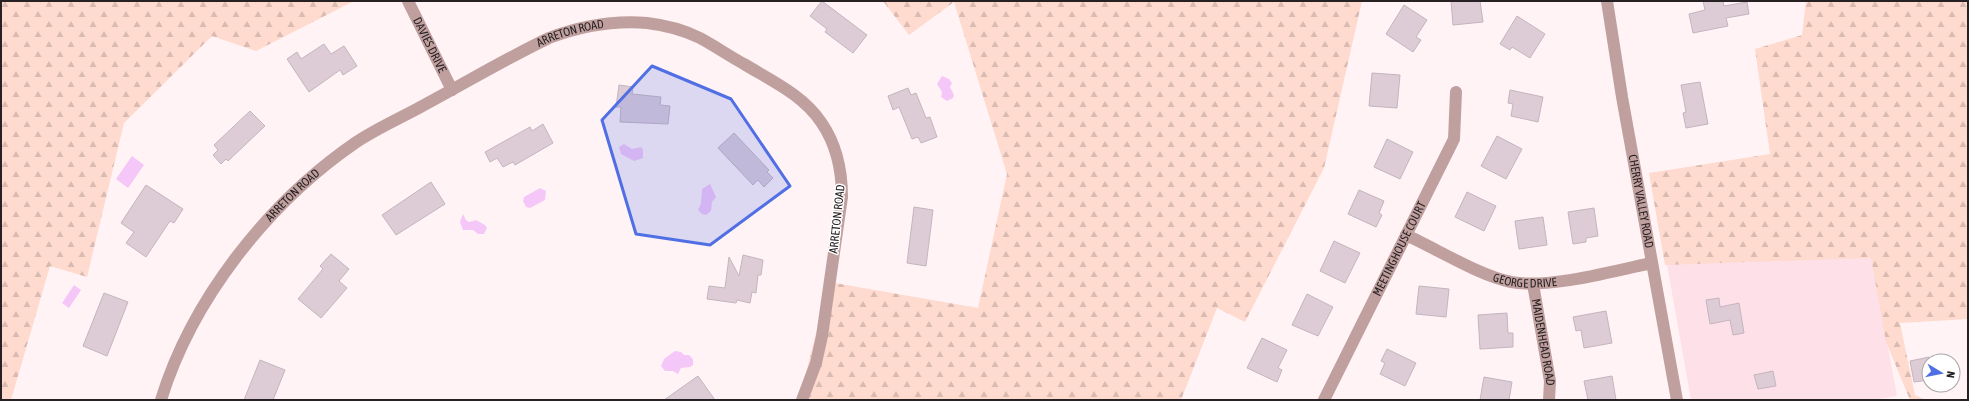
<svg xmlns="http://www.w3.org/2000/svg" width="1969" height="401" viewBox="0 0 1969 401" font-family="'Asap Condensed',sans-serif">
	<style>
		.built { fill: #fee1e8 }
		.forest { fill: url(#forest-firs) }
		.water { fill: #f5c7f8 }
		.building { fill: #ddccd6; stroke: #c5b4be }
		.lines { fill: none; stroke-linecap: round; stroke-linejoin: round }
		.minor { stroke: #c0a09f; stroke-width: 12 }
		.marked { fill: #516fe4; fill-opacity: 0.2; stroke: #516fe4; stroke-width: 3; stroke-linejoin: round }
		.labels { text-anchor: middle; stroke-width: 3; stroke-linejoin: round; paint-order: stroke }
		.street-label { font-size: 12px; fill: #282123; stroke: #fff }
	</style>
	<defs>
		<pattern id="forest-firs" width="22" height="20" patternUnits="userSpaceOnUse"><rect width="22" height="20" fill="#fedacf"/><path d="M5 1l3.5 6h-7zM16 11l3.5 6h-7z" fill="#dabbb1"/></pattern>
	</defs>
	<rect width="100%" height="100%" fill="#fff3f5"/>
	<path class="built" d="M1865,222L1897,396L1874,400H1691L1666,259Z"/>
	<path class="forest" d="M1,1H354L256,51L212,36L124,123L87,277L50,266L11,400H1Z
		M883,1H1362L1324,168L1245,322L1217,308L1181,400H799L829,282L978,308L1007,174L954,2L909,35Z
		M1806,1H1968V319L1900,323L1915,395L1926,400H1910L1886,342L1871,258L1665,265L1649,173L1770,154L1755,49L1802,35Z"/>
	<path class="water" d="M942,76L949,79L952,83L950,87L954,95L953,98L947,101L941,97L942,92L937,84Z
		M624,144L632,149L641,147L643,150V158L634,161L621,154L619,147Z
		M132,156L144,165L128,188L116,179Z
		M710,184L716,197L712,202L711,211L706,215L702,214L698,210L701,203L702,189Z
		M540,188L546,191L545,200L530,208L526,207L523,201L524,197Z
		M463,214L466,220L469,222L476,220L485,225L487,228L484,234H478L473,230H463L460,222Z
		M74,285L81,290L69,308L62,303Z
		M675,351L681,352L684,355H689L693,359V365L690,367L681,368L678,374L673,371H665L661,366L664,359Z"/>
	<path class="building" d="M822,1L867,35L853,53L825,32L827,29L810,16Z
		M1451,1H1480L1483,22L1453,25Z
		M1703,1H1723L1724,6L1747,2L1749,14L1726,18L1728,26L1693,33L1689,14L1705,10Z
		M1404,5L1427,20L1416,37L1421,40L1413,52L1386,34Z
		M1517,16L1545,34L1530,58L1512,47L1510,50L1500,44Z
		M324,44L331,54L344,46L357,66L343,75L340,70L309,92L287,59L297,52L301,59Z
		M1372,73L1400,75L1397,108L1369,106Z
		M1700,82L1708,124L1686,128L1683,113L1686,112L1681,85Z
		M619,85L633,87L632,94L661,97L660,105L670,106L668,124L620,122L621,107H616Z
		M908,88L911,95L916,93L926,118L930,117L937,137L921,143L918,137L912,139L899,107L893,110L888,96Z
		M1510,90L1543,97L1538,122L1511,116L1513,104L1508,103Z
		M250,111L265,126L228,161L226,159L221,164L213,155L218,150L214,145Z
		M543,124L553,143L515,165L513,162L503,167L497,158L490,162L485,152L530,127L532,131Z
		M734,133L769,170L767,172L773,178L764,187L758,180L753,185L718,148Z
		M1497,136L1522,149L1506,179L1481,166Z
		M1387,139L1413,152L1400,179L1374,167Z
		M431,182L445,204L396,235L382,215Z
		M146,185L183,209L174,223L170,221L146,257L126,243L134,232L121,223Z
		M1359,190L1384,201L1379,213L1382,215L1376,227L1348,214Z
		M1467,192L1496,206L1484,231L1455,217Z
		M914,207L933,210L926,266L907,263Z
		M1594,208L1598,236L1586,238V242L1573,244L1568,212Z
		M1543,217L1547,245L1519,249L1515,221Z
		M1334,241L1360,253L1345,283L1320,271Z
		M331,254L349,269L339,281L347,288L321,318L298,299L323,269L320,266Z
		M743,255L763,260L761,275H758L756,293L752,292L750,303L737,300L736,303L707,299L709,286L725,288L729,257L739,276Z
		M1419,286L1449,289L1446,317L1416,314Z
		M104,293L128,302L107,356L83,346Z
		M1307,294L1333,307L1318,336L1292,325Z
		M1719,298L1720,307L1739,303L1744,333L1733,335L1730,320L1710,324L1706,300Z
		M1606,311L1612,343L1584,348L1581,330L1576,331L1573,317Z
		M1507,313L1508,333H1513V347L1480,349L1478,315Z
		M1262,338L1287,350L1278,368L1282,370L1277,382L1247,368Z
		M1387,349L1416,363L1405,386L1380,374L1385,363L1381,361Z
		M1929,357V380L1914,382L1910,361Z
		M260,360L285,370L273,400H244Z
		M1773,371L1776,386L1758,389L1754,375Z
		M698,376L715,400H664Z
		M1612,376L1616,400H1588L1584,381Z
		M1484,377L1512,382L1509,400H1480Z"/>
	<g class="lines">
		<g class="minor">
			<path id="s1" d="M408,1L452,90"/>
			<path id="s2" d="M1607,1L1622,97L1677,400"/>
			<path id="s3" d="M1406,235C1437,249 1480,276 1511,282C1550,289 1612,271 1652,263"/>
			<path id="s4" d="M1533,284L1550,381L1549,400"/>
			<path id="s5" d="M161,400C192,299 268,203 355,143C377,128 403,117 426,104C467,82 507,58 549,38C581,26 612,20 647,23C664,25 684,30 700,38C715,46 729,56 744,64C772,81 803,95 821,122C837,145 842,170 842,197L822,336L816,363L802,400"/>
			<path id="s6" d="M1324,400L1454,139L1456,92"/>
		</g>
	</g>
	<path class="marked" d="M652,66L731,99L790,186L710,245L636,234L602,120Z"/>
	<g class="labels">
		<g class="street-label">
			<text dy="4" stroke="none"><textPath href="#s5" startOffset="570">ARRETON ROAD</textPath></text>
			<text dy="4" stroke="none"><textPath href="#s1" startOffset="49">DAVIES DRIVE</textPath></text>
			<text dy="4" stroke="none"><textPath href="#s5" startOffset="246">ARRETON ROAD</textPath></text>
			<text dy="4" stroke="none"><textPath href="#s2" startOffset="203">CHERRY VALLEY ROAD</textPath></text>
			<text transform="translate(837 219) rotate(-84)" y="4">ARRETON ROAD</text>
			<text dy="4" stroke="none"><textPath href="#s6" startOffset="169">MEETINGHOUSE COURT</textPath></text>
			<text dy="4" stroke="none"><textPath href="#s3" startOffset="129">GEORGE DRIVE</textPath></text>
			<text dy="4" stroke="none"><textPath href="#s4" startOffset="59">MAIDENHEAD ROAD</textPath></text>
		</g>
	</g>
	<rect width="1969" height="401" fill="none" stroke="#282123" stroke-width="4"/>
	<g transform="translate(1941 373) rotate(100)"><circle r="19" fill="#ffffff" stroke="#a9a6a7"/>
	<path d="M0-3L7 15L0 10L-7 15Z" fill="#516fe4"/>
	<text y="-6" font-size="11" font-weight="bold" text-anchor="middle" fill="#282123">N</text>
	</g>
</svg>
